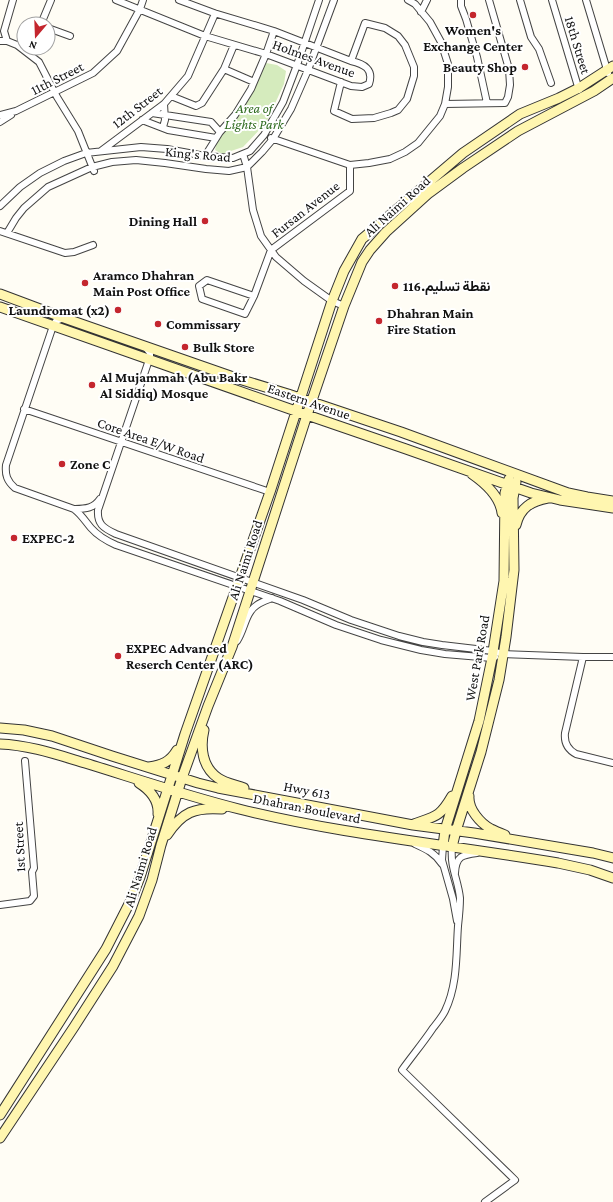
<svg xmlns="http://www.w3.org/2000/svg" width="613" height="1202" viewBox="0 0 613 1202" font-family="'Crimson Pro',Vazirmatn,serif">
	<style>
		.green { fill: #d5ebbd }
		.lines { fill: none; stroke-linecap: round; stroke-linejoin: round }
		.street-casing { stroke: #444; stroke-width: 8 }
		.secondary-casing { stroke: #333; stroke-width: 11 }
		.street { stroke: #fff; stroke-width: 6 }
		.secondary { stroke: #fff6b0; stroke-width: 9 }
		.poi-dot { fill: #c4262e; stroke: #fff; stroke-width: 1.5 }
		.labels { text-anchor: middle; stroke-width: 4; stroke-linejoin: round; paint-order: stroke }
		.poi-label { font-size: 14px; font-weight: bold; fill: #111; stroke: #fff; text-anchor: start }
		.street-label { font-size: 14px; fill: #111; stroke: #fff }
		.park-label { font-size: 14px; font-style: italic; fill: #2f6b1f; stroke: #fff }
	</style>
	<rect width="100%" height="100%" fill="#fffdf5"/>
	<path class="green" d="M266,63L277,65L286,71L284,84L266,123L243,147L222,154L215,150L217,141L241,110Z"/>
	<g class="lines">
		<defs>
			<path id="street" d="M116,0L205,36L266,54L351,86L362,87L369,84C374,69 364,64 351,61L274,31L214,13L179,0
				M461,0V6L466,19L477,57L487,103
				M520,0L531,37L539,49L551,83
				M552,0L579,90
				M586,0L608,73
				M421,12L427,0
				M41,24L51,0
				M48,28L70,36
				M0,41H7L17,45L39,62L57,97L78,131L94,171
				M7,41L4,31L13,0
				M224,69L254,82
				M341,82L334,111L352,119L374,118L391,113L398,110L407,99L414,76V67L405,45L398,36L385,28L365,23L351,61
				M171,96L196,106L202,103L224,69L234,45
				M445,104L505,103L508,97L510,85L509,69L489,0
				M152,113L211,122L220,132
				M0,115L16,111L93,73L117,51L140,9L143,0
				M142,120L168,130L216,138
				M0,122L11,115
				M163,127L165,120L164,104
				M271,138L350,165L369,163L390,159L405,152L418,143L440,116L445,104L448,87V64L441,42L430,22L415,4L408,0
				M101,151L164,104L188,76L214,16V13
				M243,154L247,167L253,210L261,236L276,257L304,281L332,301L344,306
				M205,156L220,132L235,115L251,89L266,54L274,31
				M0,206L20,187L40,173L64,161L86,153L141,147L167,149L205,156L233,158L250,151L264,135L283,102L297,65L319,0
				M0,231L65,253L74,252L93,245
				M7,233L16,218L24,208L48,187L92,167L112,162L136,160L165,163L206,169L229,171L247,167L262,152L273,139L291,109L308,70L334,0
				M254,296L207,280L199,286L202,299L245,314L254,296L271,250L350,191V165
				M64,318L56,321L53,326L6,465C5,475 7,481 15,488L74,509C81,514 85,521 91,528C98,536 107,541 116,545L280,601L336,625L381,640L421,650L445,654L492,658L495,657
				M146,348L150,353V357L98,510C97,524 103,528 116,534L303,600L351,620L399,636L423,642L442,645L493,651L503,654L583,657H613
				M24,409L270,492
				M75,509C86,509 94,508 100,499
				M237,641C245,629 245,613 257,605C261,602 267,600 272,598
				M583,657L565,733C564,742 567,749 576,754L613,763
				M415,844C426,849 435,853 442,864
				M443,846L442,860L453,899L457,921
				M452,847C450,868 458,879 460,898C460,908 459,917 458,926C456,954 458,984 445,1011C442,1017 437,1023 433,1028C423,1043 412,1056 402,1070L515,1180L485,1202
				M455,873C456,856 462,855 477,853
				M0,905L30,901L34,896L32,872L34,868L25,761"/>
			<path id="secondary" d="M0,294L64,318L239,379L288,394L401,432L568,493L587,497L613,501
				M0,307L307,415L406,449L531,493L560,500L613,508
				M472,474C485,483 500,497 502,513
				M516,525C520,508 531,501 548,498
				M0,728L24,730L52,736L112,756L198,783L218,788L413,825L474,833L593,853L613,858
				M204,730C200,747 202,767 218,778C225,783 236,785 244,788
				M0,744C29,745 58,755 85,763C137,779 187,796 239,809C344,835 452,845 558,863L590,870L613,878
				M149,767C162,765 170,762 177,750
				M139,783C150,790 159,800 158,814
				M469,796C468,809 480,823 491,829C495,831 500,833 505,835
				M414,824C436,816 440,817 452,796
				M167,835C182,812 195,807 222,809
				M443,846L445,830L479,721L492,658L504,581L505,493L509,479
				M452,847L456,831L481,752L499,680L506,637L514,570L513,498L516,482
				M0,1115L106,949L131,900L140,877L185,734L270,492L332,301L344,271L362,239L463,153L520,114L559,98L579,88L613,66
				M0,1138L74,1027L113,966L139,916L152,880L161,845L182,778L208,706L232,647L307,415L344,306L362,262L370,250L386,232L429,193L463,168L518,131L594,91L613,78"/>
		</defs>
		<use href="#street" class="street-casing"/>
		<use href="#secondary" class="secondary-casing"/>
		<use href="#street" class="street"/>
		<use href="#secondary" class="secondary"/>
	</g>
	<g class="poi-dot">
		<circle cx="473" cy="15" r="4"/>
		<circle cx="525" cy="67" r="4"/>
		<circle cx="205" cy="221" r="4"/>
		<circle cx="85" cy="283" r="4"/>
		<circle cx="395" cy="286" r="4"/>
		<circle cx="118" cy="310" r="4"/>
		<circle cx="379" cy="321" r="4"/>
		<circle cx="158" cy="324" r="4"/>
		<circle cx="185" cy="347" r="4"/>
		<circle cx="92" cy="385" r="4"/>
		<circle cx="62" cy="464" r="4"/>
		<circle cx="14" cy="538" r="4"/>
		<circle cx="118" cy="656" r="4"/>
	</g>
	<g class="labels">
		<g class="poi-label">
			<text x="473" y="35" text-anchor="middle">Women's<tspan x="473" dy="16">Exchange Center</tspan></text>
			<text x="517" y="72" text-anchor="end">Beauty Shop</text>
			<text x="197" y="226" text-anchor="end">Dining Hall</text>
			<text x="93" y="280">Aramco Dhahran<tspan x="93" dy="16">Main Post Office</tspan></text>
			<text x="403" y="291">نقطة تسليم.116</text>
			<text x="110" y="315" text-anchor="end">Laundromat (x2)</text>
			<text x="387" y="318">Dhahran Main<tspan x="387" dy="16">Fire Station</tspan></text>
			<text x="166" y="329">Commissary</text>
			<text x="193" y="352">Bulk Store</text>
			<text x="100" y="382">Al Mujammah (Abu Bakr<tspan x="100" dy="16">Al Siddiq) Mosque</tspan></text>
			<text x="70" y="469">Zone C</text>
			<text x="22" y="543">EXPEC-2</text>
			<text x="126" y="653">EXPEC Advanced<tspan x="126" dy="16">Reserch Center (ARC)</tspan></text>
		</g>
		<g class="street-label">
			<text transform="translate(578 45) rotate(73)" y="5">18th Street</text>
			<text transform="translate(314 58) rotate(20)" y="5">Holmes Avenue</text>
			<text transform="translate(57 78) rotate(-27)" y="5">11th Street</text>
			<text transform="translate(137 107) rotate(-38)" y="5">12th Street</text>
			<text transform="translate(198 154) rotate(5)" y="5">King's Road</text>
			<text transform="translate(397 206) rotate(-42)" y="5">Ali Naimi Road</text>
			<text transform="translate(305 209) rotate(-38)" y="5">Fursan Avenue</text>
			<text transform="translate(309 401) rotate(19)" y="5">Eastern Avenue</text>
			<text transform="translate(151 440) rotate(19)" y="5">Core Area E/W Road</text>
			<text transform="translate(245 560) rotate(-72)" y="5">Ali Naimi Road</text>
			<text transform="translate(477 658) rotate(-80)" y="5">West Park Road</text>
			<text transform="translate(307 790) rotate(11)" y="5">Hwy 613</text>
			<text transform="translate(307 808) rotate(11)" y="5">Dhahran Boulevard</text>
			<text transform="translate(19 847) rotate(-93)" y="5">1st Street</text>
			<text transform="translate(140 867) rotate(-73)" y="5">Ali Naimi Road</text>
		</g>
		<g class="park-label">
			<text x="254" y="113">Area of<tspan x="254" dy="16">Lights Park</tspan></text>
		</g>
	</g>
	<g transform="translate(36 36) rotate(199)"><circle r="19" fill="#ffffff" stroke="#a0a0a0"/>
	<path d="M0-3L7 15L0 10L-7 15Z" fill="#c4262e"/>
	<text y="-6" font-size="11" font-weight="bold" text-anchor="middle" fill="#111111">N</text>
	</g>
</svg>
